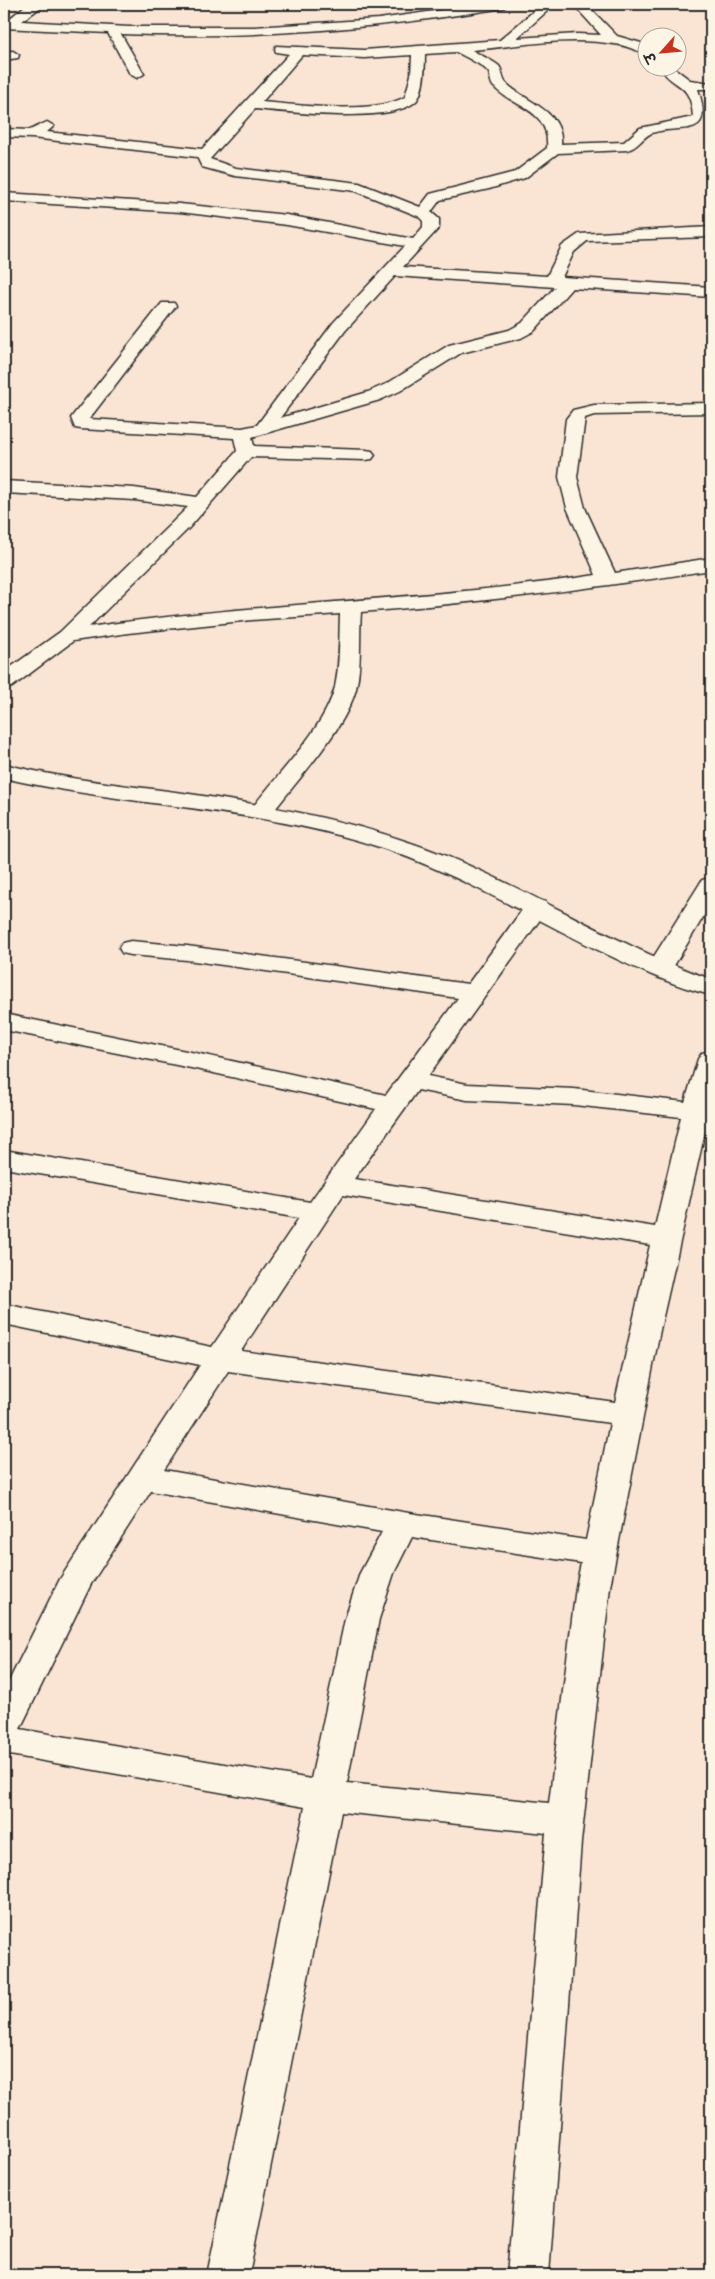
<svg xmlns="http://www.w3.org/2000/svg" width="715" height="2279" viewBox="0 0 715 2279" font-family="Mali,'Playpen Sans Deva',sans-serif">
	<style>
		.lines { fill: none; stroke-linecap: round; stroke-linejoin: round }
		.minor-casing { stroke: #2b2b2b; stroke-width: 3 }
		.secondary-casing { stroke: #2b2b2b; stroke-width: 3 }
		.minor { fill: #fcf5e5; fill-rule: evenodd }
		.secondary { fill: #fcf5e5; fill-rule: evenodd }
	</style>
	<rect width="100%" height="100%" fill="#fae4d4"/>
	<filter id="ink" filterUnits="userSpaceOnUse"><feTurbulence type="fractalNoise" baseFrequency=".02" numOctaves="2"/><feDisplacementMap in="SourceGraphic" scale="10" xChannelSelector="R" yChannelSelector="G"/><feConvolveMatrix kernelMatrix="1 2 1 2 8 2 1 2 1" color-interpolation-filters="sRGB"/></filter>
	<g filter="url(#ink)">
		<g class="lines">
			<defs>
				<path id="minor" d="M27,4H45L22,21L129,27H254L379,19L483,4H509L503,8C377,29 249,39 121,34L144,74L137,78L130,74L108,33L4,28V20H8Z
					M65,4H104C98,10 71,10 65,4Z
					M542,4H555L517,38L577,34L601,35L573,4H586L617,36L648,45V54C636,51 626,45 614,44C568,36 518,46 472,50C480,55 492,60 499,66C503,71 502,80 507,84C526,102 564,111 561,144L624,142L640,128L693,117C691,80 672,89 661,68H674L690,80L711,83V89H698C715,141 683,123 652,133C642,137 638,148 627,150L558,153L525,178L489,189L440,200L431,212L439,219V228L403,267L547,276L562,246L579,234L711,227V237L587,241L574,252L562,277L711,287V297L572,288L534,331L521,338L461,353L400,391L380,400L252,437L254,446L366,450L372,451L375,455L372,459L366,460L251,457L189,528L89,627C257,602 428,601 596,575L567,508L559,477L566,419L573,410L594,405L711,403V413L594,415L585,418L577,477L585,508L615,573L711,558V570C595,588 479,603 361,612C359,637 362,664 356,689C345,730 296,781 270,816L262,818L254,816L250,811C276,775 324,730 335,687C340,663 339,638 340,614L252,620L128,633L73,641L12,687L4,688V672L60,632L188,507L134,500L4,493V481L134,488L197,497L237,451L234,438L81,429L75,428L71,418L74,414L162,303H174L176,306L89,419L242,428L257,425L333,323L405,246L287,225L180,212L4,201V193L180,204L287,215L413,239L423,227V221L418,216L356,191L235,176L202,167L197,157L32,138L4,137V129L30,130L47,122L54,126L47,132L202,149L289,54L276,52L275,49L276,46L364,50L500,40ZM456,52C464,56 485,66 489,73C491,77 490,84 494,87C513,108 550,108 547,148L515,172L430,194L420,207L359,183L236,168L210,159L255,109C290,112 388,124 415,102C424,95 425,66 425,54ZM302,55L364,58L412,55L411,75L405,97C373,115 299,105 262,102ZM395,276L555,287L522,323L509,330L449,345L388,383L368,392L280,418L345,331Z
					M13,51L19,55L18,58L4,60V52Z
					M711,878V904L672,969L668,974L659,977L650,974L646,969L699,885L702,880Z
					M537,900L546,902L549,907L428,1076L467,1084L574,1089L685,1102L698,1059L702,1053L711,1051V1105L660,1330L610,1587L581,1842L549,2275H507L546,1833L341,1812L249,2275H207L305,1807L4,1754V1691L60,1579L200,1365L4,1324V1304L212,1347L299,1218L4,1168V1150L310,1202L376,1109L191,1068L4,1030V1014L191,1052L386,1095L458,998L187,960L131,955L122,953L119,948L122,943L131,941L187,946L468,984L528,902ZM418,1090L467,1100L574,1105L681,1117L655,1227L354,1179ZM343,1195L650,1245L615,1402L241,1351ZM228,1371L610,1423L586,1540L403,1512L164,1470ZM151,1491L382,1532L360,1573L345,1619L311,1779L20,1729L91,1584ZM412,1537L581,1563L576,1587L549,1803L347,1783L379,1619L394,1573Z"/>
				<path id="secondary" d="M4,764C63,779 123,785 183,793C259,804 336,817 408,842C514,877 606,943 711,979V995C674,986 637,969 602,952C533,918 467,879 394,852C274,809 145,808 22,782L4,778Z"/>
			</defs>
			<use href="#minor" class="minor-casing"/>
			<use href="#secondary" class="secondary-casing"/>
			<use href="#minor" class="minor"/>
			<use href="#secondary" class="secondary"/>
		</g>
	</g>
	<rect width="715" height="2279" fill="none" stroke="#fcf5e5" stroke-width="20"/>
	<rect x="10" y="10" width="695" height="2259" fill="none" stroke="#2b2b2b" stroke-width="2" filter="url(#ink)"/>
	<g transform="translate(662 52) rotate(243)"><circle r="24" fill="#fcf5e5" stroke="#a8a49b"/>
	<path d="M0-4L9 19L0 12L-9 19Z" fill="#c8321e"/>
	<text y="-8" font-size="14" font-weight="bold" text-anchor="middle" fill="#2b2b2b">उ</text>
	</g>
</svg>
